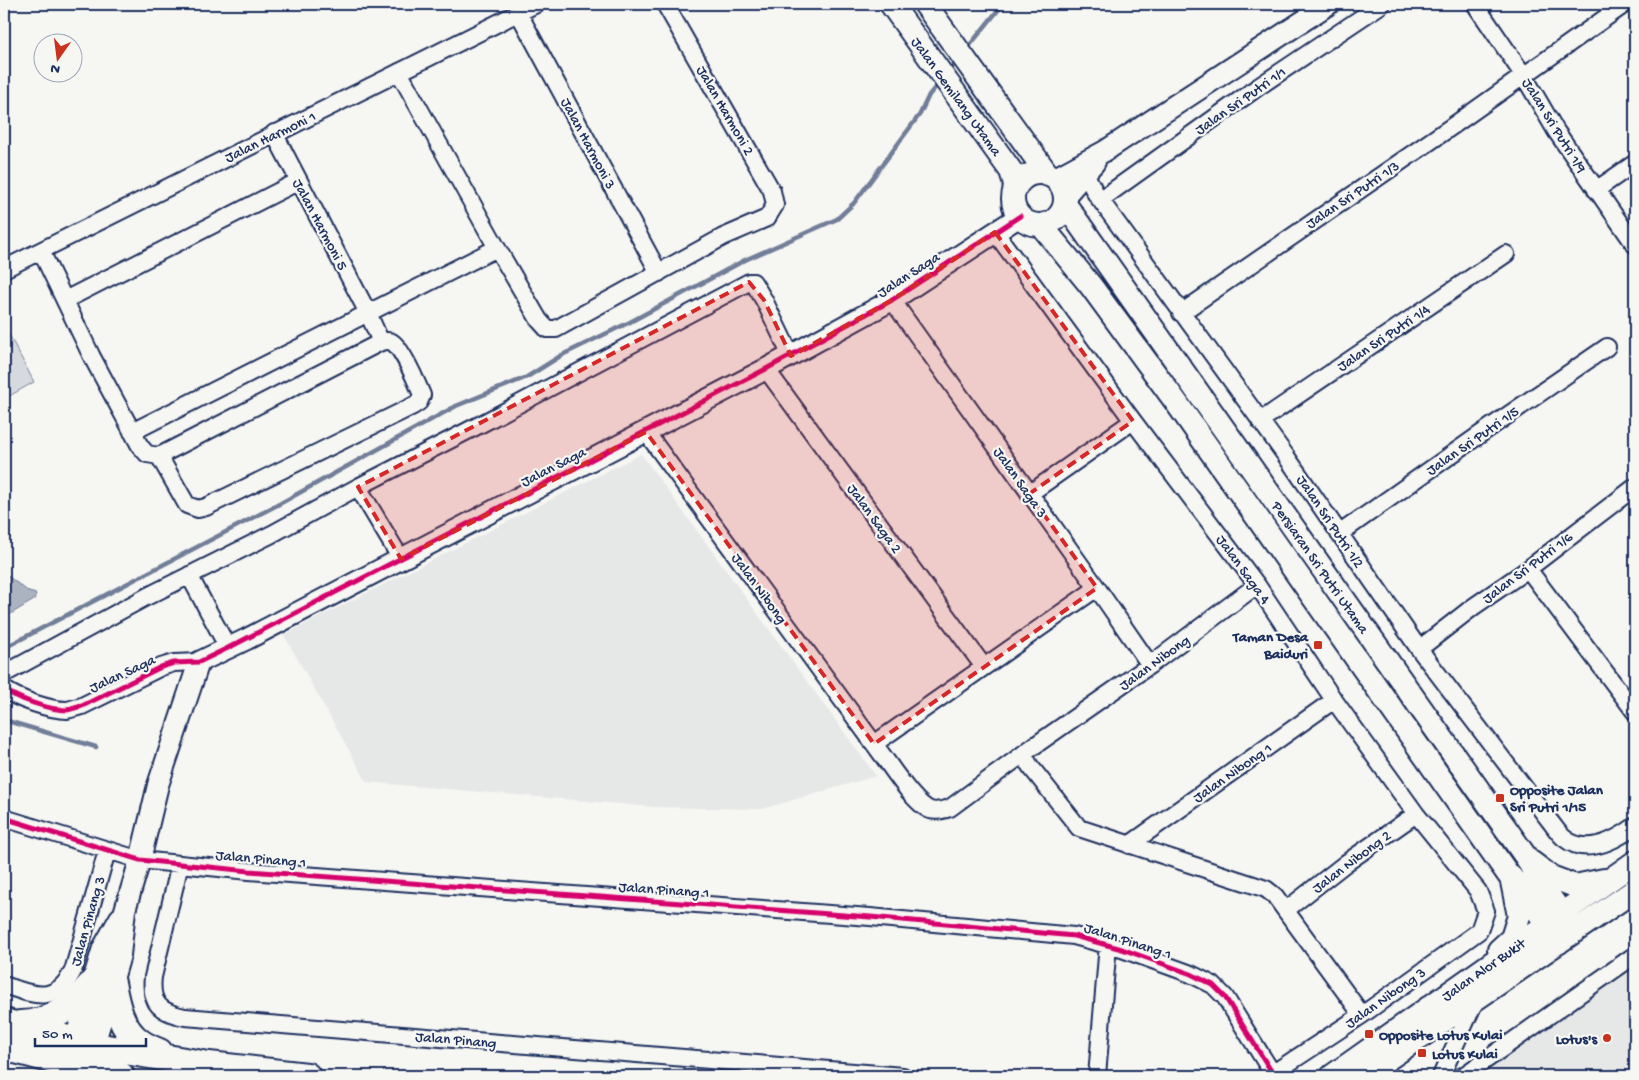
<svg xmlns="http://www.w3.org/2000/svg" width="1639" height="1080" viewBox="0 0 1639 1080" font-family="'Gochi Hand',sans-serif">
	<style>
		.built { fill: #e6e7e7 }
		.green { fill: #d6d9dd; stroke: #78849e }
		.water { fill: #abb2c0; stroke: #717e99 }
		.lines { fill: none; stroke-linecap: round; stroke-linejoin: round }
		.stream { stroke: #717e99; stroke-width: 4.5 }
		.minor-casing { stroke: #1b2f5e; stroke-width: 20 }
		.tertiary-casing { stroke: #1b2f5e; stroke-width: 24 }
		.secondary-casing { stroke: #1b2f5e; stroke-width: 26 }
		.trunk-casing { stroke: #1b2f5e; stroke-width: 30 }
		.minor { stroke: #f6f6f2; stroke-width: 16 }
		.tertiary { stroke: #f6f6f2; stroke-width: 20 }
		.secondary { stroke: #f6f6f2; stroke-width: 22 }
		.trunk { stroke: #f6f6f2; stroke-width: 26 }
		.cycleway-casing { stroke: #f6f6f2; stroke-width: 8 }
		.cycleway { stroke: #d6006c; stroke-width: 5 }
		.marked { fill: #d62828; fill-opacity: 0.2; stroke: #d62828; stroke-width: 4; stroke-dasharray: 10 6; stroke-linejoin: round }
		.poi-dot { fill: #c8321e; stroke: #f6f6f2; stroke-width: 2 }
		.labels { text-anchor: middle; stroke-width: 4.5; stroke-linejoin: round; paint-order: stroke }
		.street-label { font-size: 15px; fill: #1b2f5e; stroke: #f6f6f2 }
		.poi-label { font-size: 15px; font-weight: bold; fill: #1b2f5e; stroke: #f6f6f2; text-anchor: start }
	</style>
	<rect width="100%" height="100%" fill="#f6f6f2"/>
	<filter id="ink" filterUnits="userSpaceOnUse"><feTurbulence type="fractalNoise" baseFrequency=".02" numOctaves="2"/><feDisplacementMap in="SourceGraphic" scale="10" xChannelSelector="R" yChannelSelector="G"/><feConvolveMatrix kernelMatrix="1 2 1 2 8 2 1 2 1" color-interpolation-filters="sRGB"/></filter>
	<g filter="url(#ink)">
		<path class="built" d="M641,454L876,776L762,809L654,807L367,782L284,635Z
			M1635,966V1076H1479L1518,1048Z"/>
		<path class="green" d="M4,325L34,382L4,399Z"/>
		<path class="water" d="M4,573L29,592L36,594L34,600L4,618Z"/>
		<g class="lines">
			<path class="stream" d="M966,50L1003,4
				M947,73L958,60
				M4,648L281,503L456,406L527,377L562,355L630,322L745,260L837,219L854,203L920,114L929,95L939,83
				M4,720L96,747"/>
			<defs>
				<path id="minor" d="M1475,4L1524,76L1556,131L1635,245
					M518,12L659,273
					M399,72L497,248L539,320L547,329H556L723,237L767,218L775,205L772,191L665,4
					M1085,173L1096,194L1286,456L1419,649L1549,820C1554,826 1558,833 1564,838C1587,857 1616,840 1635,826
					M1596,190L1635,163
					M1100,200L1258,87L1382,4
					M995,232L1133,421L1257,585L1334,700L1416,814L1478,891L1486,911L1479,931L1362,1015L1269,1076
					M41,251L92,357L140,446L147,454L159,456L187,505L198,509L206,507L413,406L419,402L422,395C417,383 402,348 392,342C388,340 385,341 381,342L368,313L274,133
					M4,269L536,4
					M65,300L299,181
					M892,300L1097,588L1150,665
					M1181,313L1454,125L1625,4
					M766,369L984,667
					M1260,421L1506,254
					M132,432L497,248
					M646,432L883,756C893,770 915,804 930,810C937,812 943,810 950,808L1034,746L1150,665L1257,585
					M159,456L381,342
					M358,487L483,423L749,282H753L764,300L791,356
					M1029,494L1133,421
					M1339,534L1482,433L1607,347
					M1528,569L1635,712
					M189,575L228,648
					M1419,649L1473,607L1528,569L1635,487
					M4,674L146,597L272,534L358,487L401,559
					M4,689C17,699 50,710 67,710C72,709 77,707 82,706L161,667L174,663L199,662
					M874,744L1097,588
					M1025,754L1026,759L1030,766L1079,828L1254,885L1266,889L1275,896L1362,1015
					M4,818L140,860L249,871L870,917L1074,936L1122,949L1191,974L1213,985L1225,997L1273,1074
					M1129,845L1334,700
					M180,864L153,977C150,1004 160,1012 185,1017L903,1076
					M1286,910L1346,863L1416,814
					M4,985C34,995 55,1005 73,971L107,851
					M1097,1076L1108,944
					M1441,1076L1476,999
					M1463,1076L1635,955"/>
				<path id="tertiary" d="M1055,178L1105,151L1329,4
					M1065,196L1095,162
					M71,1053L103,948L120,918
					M90,1059L120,955L125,910L140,860L158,785L199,662L247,639L766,369L892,300L1020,216"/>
				<path id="secondary" d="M891,4L1011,171L1015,184L1014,192
					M925,4L1048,175
					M1013 199a26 26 0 1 1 52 0a26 26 0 1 1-52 0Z
					M1065,204L1528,860L1539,882L1574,931
					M1041,225L1091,286L1176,402L1510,877L1526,892L1558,943
					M1531,862L1551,877L1575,886L1604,880
					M1499,950L1512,938L1519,916L1511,877
					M1332,1076L1635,862
					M1363,1076L1635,890"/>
				<path id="trunk" d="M112,983C116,1005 121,1030 141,1043C146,1047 153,1049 159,1052
					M4,1022L95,1046L209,1065L307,1076
					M20,1024C52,1024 74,1005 94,981
					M4,1047L87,1069L121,1076"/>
			</defs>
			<use href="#minor" class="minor-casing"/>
			<use href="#tertiary" class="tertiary-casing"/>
			<use href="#secondary" class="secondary-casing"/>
			<use href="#trunk" class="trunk-casing"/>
			<use href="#minor" class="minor"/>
			<use href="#tertiary" class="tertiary"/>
			<use href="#secondary" class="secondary"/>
			<use href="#trunk" class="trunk"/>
			<defs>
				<path id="cycleway" d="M4,689C17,699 50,710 67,710C72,709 77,707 82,706L161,667L174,663L199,662L228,648L766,369L892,300L1020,216
					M4,818L140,860L249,871L870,917L1074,936L1122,949L1191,974L1213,985L1225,997L1273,1074"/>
			</defs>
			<use href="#cycleway" class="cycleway-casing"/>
			<use href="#cycleway" class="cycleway"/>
		</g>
	</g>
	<path class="marked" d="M995,232L1133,421L1029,494L1097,588L874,744L646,432L401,559L358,487L749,282L764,300L791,356L892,300Z"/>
	<g class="poi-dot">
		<rect x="1313" y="640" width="10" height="10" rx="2.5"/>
		<rect x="1495" y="793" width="10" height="10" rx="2.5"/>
		<rect x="1364" y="1029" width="10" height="10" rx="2.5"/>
		<circle cx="1607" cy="1038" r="5"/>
		<rect x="1417" y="1048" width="10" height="10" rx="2.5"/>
	</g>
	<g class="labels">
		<g class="street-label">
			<text transform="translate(957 96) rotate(54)" y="5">Jalan Gemilang Utama</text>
			<text transform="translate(1240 100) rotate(-35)" y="5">Jalan Sri Putri 1/1</text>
			<text transform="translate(726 110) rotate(60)" y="5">Jalan Harmoni 2</text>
			<text transform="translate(1555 125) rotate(58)" y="5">Jalan Sri Putri 1/9</text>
			<text transform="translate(270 136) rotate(-26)" y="5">Jalan Harmoni 1</text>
			<text transform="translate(589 143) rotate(62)" y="5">Jalan Harmoni 3</text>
			<text transform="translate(1352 194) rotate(-34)" y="5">Jalan Sri Putri 1/3</text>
			<text transform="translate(321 224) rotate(62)" y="5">Jalan Harmoni 5</text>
			<text transform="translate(908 274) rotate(-33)" y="5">Jalan Saga</text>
			<text transform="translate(1383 337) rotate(-34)" y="5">Jalan Sri Putri 1/4</text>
			<text transform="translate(1472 440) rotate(-35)" y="5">Jalan Sri Putri 1/5</text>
			<text transform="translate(553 466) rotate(-27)" y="5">Jalan Saga</text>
			<text transform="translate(1021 482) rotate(55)" y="5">Jalan Saga 3</text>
			<text transform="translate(875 518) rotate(54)" y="5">Jalan Saga 2</text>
			<text transform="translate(1331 521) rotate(56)" y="5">Jalan Sri Putri 1/2</text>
			<text transform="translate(1321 567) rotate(55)" y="5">Persiaran Sri Putri Utama</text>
			<text transform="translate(1527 567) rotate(-37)" y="5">Jalan Sri Putri 1/6</text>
			<text transform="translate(1244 569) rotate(54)" y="5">Jalan Saga 4</text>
			<text transform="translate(760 588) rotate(54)" y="5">Jalan Nibong</text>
			<text transform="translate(1154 662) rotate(-36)" y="5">Jalan Nibong</text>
			<text transform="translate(122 673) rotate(-25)" y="5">Jalan Saga</text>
			<text transform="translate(1232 772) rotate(-35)" y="5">Jalan Nibong 1</text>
			<text transform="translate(261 858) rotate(5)" y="5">Jalan Pinang 1</text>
			<text transform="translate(1351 861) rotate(-37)" y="5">Jalan Nibong 2</text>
			<text transform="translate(664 889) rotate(4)" y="5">Jalan Pinang 1</text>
			<text transform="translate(87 921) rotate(-74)" y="5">Jalan Pinang 3</text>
			<text transform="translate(1128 940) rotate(18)" y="5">Jalan Pinang 1</text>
			<text transform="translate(1483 969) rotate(-35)" y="5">Jalan Alor Bukit</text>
			<text transform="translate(1385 997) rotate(-35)" y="5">Jalan Nibong 3</text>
			<text transform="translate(456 1039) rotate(5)" y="5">Jalan Pinang</text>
		</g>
		<g class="poi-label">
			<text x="1308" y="641" text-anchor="end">Taman Desa<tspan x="1308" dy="17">Baiduri</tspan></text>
			<text x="1510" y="794">Opposite Jalan<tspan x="1510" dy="17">Sri Putri 1/15</tspan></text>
			<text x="1379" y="1039">Opposite Lotus Kulai</text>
			<text x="1597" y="1043" text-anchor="end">Lotus's</text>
			<text x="1432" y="1058">Lotus Kulai</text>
		</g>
	</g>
	<rect width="1639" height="1080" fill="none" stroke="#f6f6f2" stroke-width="20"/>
	<rect x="10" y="10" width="1619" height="1060" fill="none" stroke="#1b2f5e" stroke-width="2" filter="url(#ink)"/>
	<g transform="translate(58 58) rotate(194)"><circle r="24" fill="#f6f6f2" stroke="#9ea6b7"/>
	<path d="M0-4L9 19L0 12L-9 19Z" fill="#c8321e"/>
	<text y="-8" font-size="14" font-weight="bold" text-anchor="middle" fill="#1b2f5e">N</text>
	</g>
	<path d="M35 1038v8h111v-8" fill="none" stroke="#1b2f5e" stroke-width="2.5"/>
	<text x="42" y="1038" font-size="15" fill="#1b2f5e" stroke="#f6f6f2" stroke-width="4" paint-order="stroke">50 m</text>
</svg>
